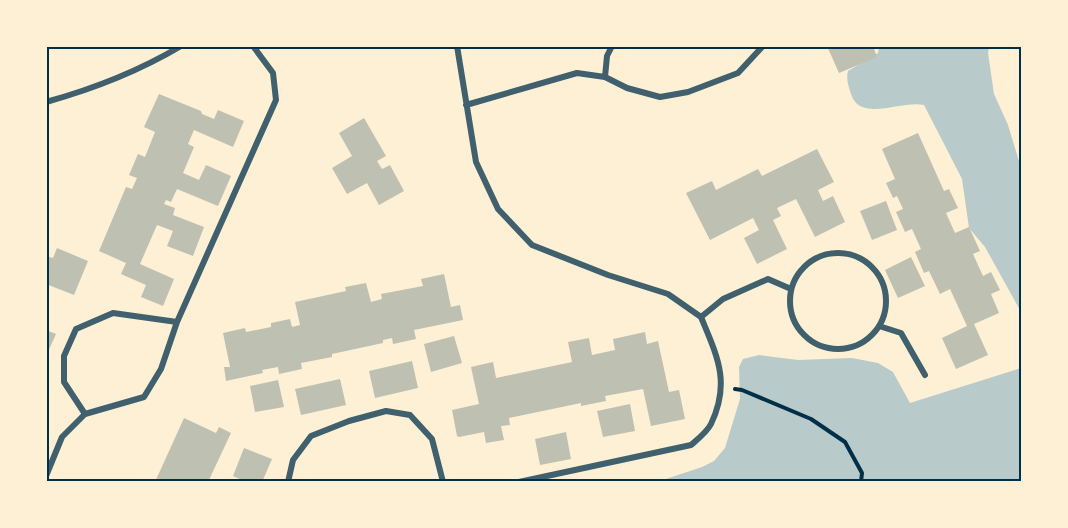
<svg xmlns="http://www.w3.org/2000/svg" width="1068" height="528" viewBox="0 0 1068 528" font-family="'Exo 2',sans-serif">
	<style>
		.green { fill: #b9caca }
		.building { fill: #bec0b2 }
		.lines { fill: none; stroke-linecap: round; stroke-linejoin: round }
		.path { stroke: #003049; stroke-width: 4 }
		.minor { stroke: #3f606c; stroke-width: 6 }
		.neatline { fill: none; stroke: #003049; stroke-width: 2 }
	</style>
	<rect width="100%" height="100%" fill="#fdf0d5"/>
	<path class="green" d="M879,47H989L988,53L994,94L1008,125L1021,168V312L985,247L969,228L962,179L924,105C901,100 860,123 851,94C848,85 846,79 848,71L878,53Z
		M759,355L798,360L852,358L878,363L893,372L910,403L1021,368V481L657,482L702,467L714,461L725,448L740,399L739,367L743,359Z"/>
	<path class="building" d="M827,46H873L877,57L839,73Z
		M159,94L201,111L202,114L214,119L218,110L244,121L233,147L194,130L188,144L194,147L183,173L199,180L206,165L231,176L218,206L177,189L171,202L166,200L164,204L175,208L173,215L204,227L193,256L167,246L173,231L157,225L140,264L174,279L163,306L141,297L146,285L121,274L126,263L99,251L126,187L132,189L137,178L129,175L138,154L145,157L155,132L144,127Z
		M364,118L386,156L377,161L382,169L390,165L404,191L379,205L367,183L347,194L332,168L352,156L339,133Z
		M918,133L944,191L949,189L958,208L946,213L955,233L969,227L980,251L973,254L983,276L991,272L1000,290L991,294L999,313L974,324L988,355L956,369L942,338L967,326L950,289L940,294L929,271L924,273L915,252L921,249L912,229L905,232L896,212L903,209L897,196L893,198L886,183L895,179L882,149Z
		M817,149L834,182L818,190L823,201L833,196L845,222L815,237L796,199L777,208L781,216L773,220L787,249L757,264L744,238L759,230L753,218L710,240L686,193L712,181L716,190L758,169L762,176Z
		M886,201L897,230L872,240L860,211Z
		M57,248L88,261L74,295L46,284V256L53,258Z
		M911,257L925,286L898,298L885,270Z
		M444,274L451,307L460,305L463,320L414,330L416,339L393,344L392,338L383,340V343L332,354V357L301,363L302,369L279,374L278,367L262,370L263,373L226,381L224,367H230L223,333L245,328L246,332L271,327V323L290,319L292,327L300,325L295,302L346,291L345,287L366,283L371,302L382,299L381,294L423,286L421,279Z
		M46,330L56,334L46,356Z
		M645,332L647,344L658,341L669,392L679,390L685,419L651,426L643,389L605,396L606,401L581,406V403L509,418L510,425L501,426L504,440L486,443L484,432L459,437L457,436L452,410L479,404L471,367L493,362L496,378L572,362L568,342L589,338L592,355L615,350L613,339Z
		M454,336L462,363L431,372L424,344Z
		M412,361L418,388L375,398L369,371Z
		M340,379L346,405L301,415L295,389Z
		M278,380L284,407L255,412L250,386Z
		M630,404L635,431L603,437L597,411Z
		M184,418L216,433L219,427L231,433L208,482H155Z
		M566,432L571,459L540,465L535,439Z
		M244,448L272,459L262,482H246L233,476Z"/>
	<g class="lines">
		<path class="path" d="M735,389L742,390L811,419L845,442L862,473L861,482"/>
		<path class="minor" d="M457,46L476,162L498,209L532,245L608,275L668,294L701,317
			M605,77L607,56L612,46
			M46,102C93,89 139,71 181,46
			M466,105L577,73L605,77L627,88L660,97L688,92L738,73L763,46
			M790 301a48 48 0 1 1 96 0a48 48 0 1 1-96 0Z
			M701,317L723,299L768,279L791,289
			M879,326L901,333L925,375
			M85,414L64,382V356L76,329L113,313L177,322
			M46,476L62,437L85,414L144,397L161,369L177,322L276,100L273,73L253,46
			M288,482L293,460L311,436L349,421L386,411L410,415L432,439L443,482
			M519,482L691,445C698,439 707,432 711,424C731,382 717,356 701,317"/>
	</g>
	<rect width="1068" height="528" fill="none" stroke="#fdf0d5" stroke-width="96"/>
	<rect x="48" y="48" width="972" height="432" class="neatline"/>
</svg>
